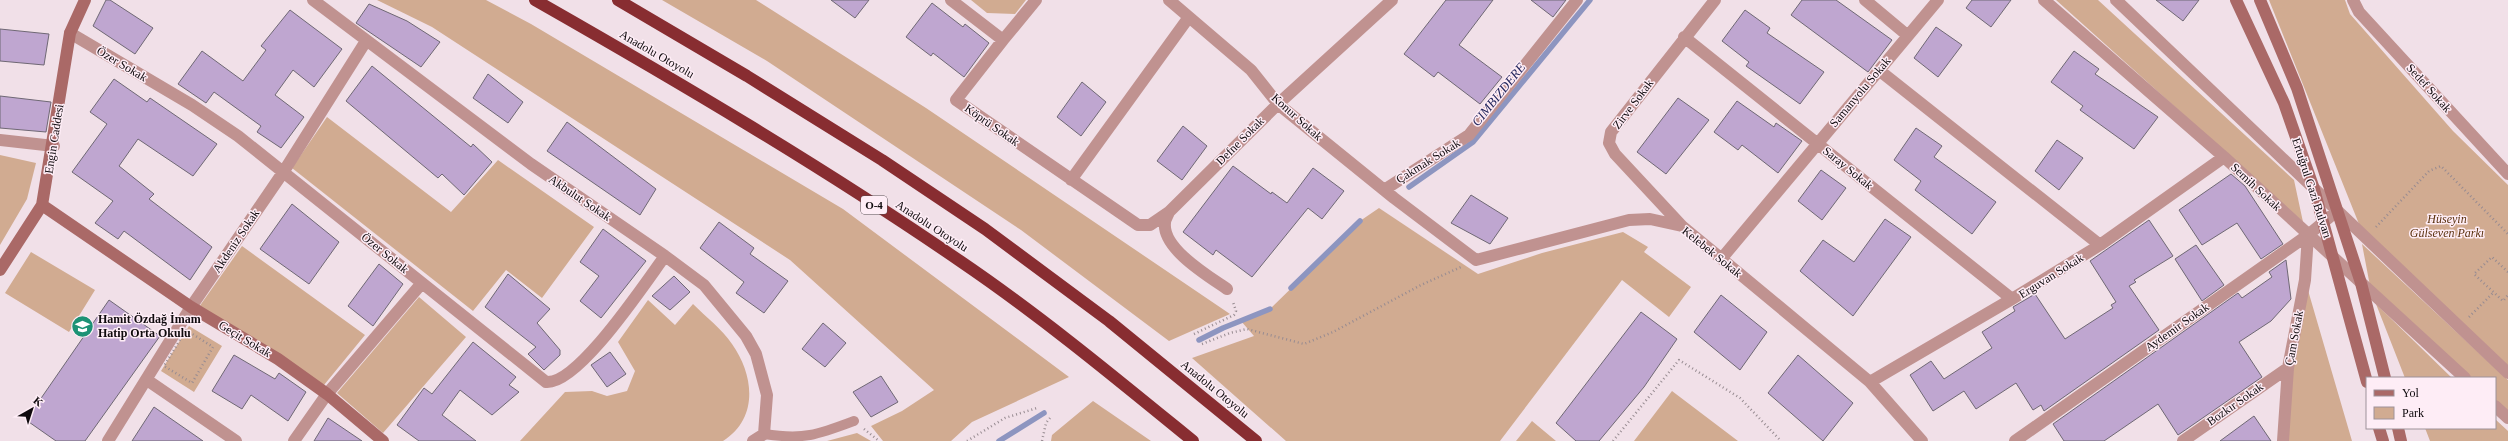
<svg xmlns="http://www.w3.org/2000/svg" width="2508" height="441" viewBox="0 0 2508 441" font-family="'Times New Roman',serif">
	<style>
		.green { fill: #d1ab91 }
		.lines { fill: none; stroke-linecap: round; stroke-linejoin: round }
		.stream { stroke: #8d95c0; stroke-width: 5.5 }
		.building { fill: #bfa6d0; stroke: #6f6874 }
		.path { stroke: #978b91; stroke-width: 2.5; stroke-dasharray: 1 3; stroke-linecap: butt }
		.lane { stroke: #c09290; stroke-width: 10 }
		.street { stroke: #c09290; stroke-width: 12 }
		.secondary { stroke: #aa6967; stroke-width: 12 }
		.highway { stroke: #882d31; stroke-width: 12 }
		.labels { text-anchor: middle; stroke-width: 3; stroke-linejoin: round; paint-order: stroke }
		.shield { fill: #feedf6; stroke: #574e53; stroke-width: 1 }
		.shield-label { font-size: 11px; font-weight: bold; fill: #0f0a0d }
		.street-label { font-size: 12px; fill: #0f0a0d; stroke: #feedf6 }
		.park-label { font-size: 12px; font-style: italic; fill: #5a310e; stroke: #feedf6 }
		.poi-label { font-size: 12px; font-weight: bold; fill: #0f0a0d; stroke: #feedf6; text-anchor: start }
		.water-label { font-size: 13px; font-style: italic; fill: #25285e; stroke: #feedf6 }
	</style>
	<rect width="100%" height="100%" fill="#f1e0e8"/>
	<path class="green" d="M377,0H486L531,24L843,209L1069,377L972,422L951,441H883L871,426L902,411L934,390L790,260L432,27Z
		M662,0H756L926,108L1230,314L1169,341L1021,230L767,61Z
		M971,0H1026L1015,14L987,13Z
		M2056,0H2098L2294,180L2303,222Z
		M2269,0H2345L2350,14L2453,131L2508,185V366L2361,229Z
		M327,117L451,212L498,160L594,227L542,298L506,270L473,311L292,168Z
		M0,155L36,163L27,199L0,245Z
		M1379,208L1478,274L1542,253L1623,232L1648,247L1644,252L1691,287L1669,317L1622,280L1500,441H1286L1192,358L1254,336L1241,321L1268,311L1360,221Z
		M2362,244L2508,380V413L2495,401V378H2470L2370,286Z
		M242,246L365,335L324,385L199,307Z
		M31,252L95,290L69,332L5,293Z
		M2305,280L2352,441H2283Z
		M419,297L466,337L383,433L337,393Z
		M648,300L675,325L693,304C706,317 722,329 732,344C754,375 759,418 723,441H520L565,392L592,391L607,396L627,391L635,371L618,342Z
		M2376,304L2452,378H2405Z
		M189,326L222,346L194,392L161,371Z
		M1672,391L1738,441H1634Z
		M1093,401L1151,441H1051L1052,435Z
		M2495,419L2508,431V441H2430L2425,428H2495Z
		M1532,421L1556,441H1516Z
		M857,433L871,441H827Z"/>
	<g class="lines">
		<path class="stream" d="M1409,187L1473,142L1590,0
			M1291,288L1360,221
			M1199,340L1223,328L1270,309
			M999,441L1044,413"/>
	</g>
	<path class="building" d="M106,0H110L153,28L135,54L93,26Z
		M831,0H869L855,18Z
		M1446,0H1493L1459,45L1502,77L1480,104L1438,72L1434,77L1404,54Z
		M1531,0H1566L1553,17Z
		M1802,0H1836L1892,40L1868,72L1791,15Z
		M1972,0H2011L1991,27L1966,8Z
		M2156,0H2199L2183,21Z
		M932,3L963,27L965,24L989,43L964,77L933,53L931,56L906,37Z
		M369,4L407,21L440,42L421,67L356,23Z
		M290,10L342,49L314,87L293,70L275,95L304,117L281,148L257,132L261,126L214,92L206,103L178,84L202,51L243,81L266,50L261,46Z
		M1745,10L1770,28L1767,33L1824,72L1800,104L1746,66L1749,62L1722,41Z
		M1936,27L1962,45L1938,77L1914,58Z
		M0,29L49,34L44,65L0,61Z
		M2074,51L2099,69L2095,74L2158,117L2134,149L2080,110L2083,106L2051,82Z
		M372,66L471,147L473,144L492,162L464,195L442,174L438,178L346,101Z
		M488,74L523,102L508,123L473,98Z
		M114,79L147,102L150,98L217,144L193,176L138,139L119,166L154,194L149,199L212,247L190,280L124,231L118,239L95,223L113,201L72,172L107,124L90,112Z
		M1082,82L1106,102L1081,136L1057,117Z
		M0,96L51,102L46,132L0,128Z
		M1678,98L1709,120L1666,174L1637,152Z
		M1737,101L1774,127L1776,123L1802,141L1778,173L1742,145L1738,150L1714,132Z
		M567,122L656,189L640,215L547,151Z
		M1183,126L1207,146L1182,180L1157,161Z
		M1916,128L1942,146L1934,157L1996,202L1972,234L1915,190L1921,181L1894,160Z
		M2057,140L2083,158L2059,190L2035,171Z
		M1233,166L1271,194L1272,192L1287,203L1313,168L1344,191L1322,219L1308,208L1252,277L1216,250L1213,255L1183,232Z
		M1821,170L1846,188L1822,220L1798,201Z
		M2231,174L2245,186L2283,244L2261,259L2237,223L2202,245L2179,210Z
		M1471,195L1508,218L1490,244L1451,223Z
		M292,204L339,242L309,284L260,249Z
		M1885,219L1911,237L1853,316L1800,271L1823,240L1854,262Z
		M2149,220L2173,256L2134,280L2136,282L2129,286L2159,330L2044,411L2041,405L2033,410L2016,383L1976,409L1964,391L1933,411L1910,375L1931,361L1944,379L1992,348L1982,332L2015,311L2013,307L2035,294L2065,339L2113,308L2111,305L2116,302L2090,261Z
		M719,222L754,248L750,254L788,281L764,313L736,293L744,282L700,248Z
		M603,229L646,261L601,318L580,301L599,276L580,262Z
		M2196,245L2224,285L2202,301L2175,259Z
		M2286,260L2291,299L2271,321L2239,342L2262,377L2178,435L2158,404L2104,441H2064L2053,424L2238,293L2242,298L2272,277L2269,272Z
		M379,264L403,284L373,326L348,306Z
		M508,274L550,309L537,323L560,350V355L544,370L528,354L536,347L485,307Z
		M674,276L690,292L670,310L652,296Z
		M1721,295L1767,332L1740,370L1694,332Z
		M109,300L160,336L85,441H56L26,420Z
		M1641,312L1677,339L1644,387L1599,441H1576L1556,423Z
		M823,323L846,343L825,367L802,349Z
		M473,342L516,377L509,385L519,392L492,415L460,390L442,415L476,441H419L397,425L424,388L432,394Z
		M610,352L626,374L607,387L591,365Z
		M234,355L275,379L279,373L306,392L288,421L251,395L242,409L212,391Z
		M1798,355L1853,403L1823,441L1768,393Z
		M881,376L898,402L871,417L853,392Z
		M154,407L203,441H132Z
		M2254,416L2271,441H2220Z
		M328,418L362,441H314Z"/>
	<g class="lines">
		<path class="path" d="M2376,227L2429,171L2441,166L2508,234
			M2508,272L2492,257L2474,274L2503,301L2508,295
			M2469,317L2494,292
			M186,330L213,347L192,383L164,366Z
			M1194,334L1234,315L1236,311L1233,302
			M1202,344L1230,333L1247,329L1304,344L1333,332L1421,285L1461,267
			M864,429L879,441
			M967,441L1005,418L1037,408
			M1042,441L1046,423L1050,418
			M1613,441L1679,360L1740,398L1781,441"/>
		<path class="lane" d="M764,434C804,440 817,435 854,421"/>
		<path class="street" d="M313,0L531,164L665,256L704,285L746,336L756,354L767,395L764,434L753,441
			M951,0L1003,40L1036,0
			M1169,0L1251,70L1278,104L1394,198L1476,260L1629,220L1650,219L1682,226
			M1715,0L1611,132L1609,143L1615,154L1682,226L1870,382L1922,441
			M1865,0L1907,35
			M2044,0L2224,157L2465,378
			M2116,0L2508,373
			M2353,0L2359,12L2508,174
			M70,33L192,105L238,136L546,382C578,385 645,283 665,256
			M1684,37L2012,299
			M1003,40L956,100L1138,225H1150L1169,212
			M1880,71L2100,245
			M0,140L54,146
			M1071,180L1189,17
			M1384,190L1469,135L1577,0
			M1722,258L1938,0
			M1227,289C1210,277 1162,249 1165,223C1165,220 1168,215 1169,212L1278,104L1392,0
			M147,380L236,441
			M1870,382L2012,299L2100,245L2224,157
			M2495,406L2508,418
			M108,441L191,307L284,171L366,41
			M294,441L327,394L422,283
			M2015,441L2308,235L2337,211
			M2183,441L2288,368
			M2283,441L2288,368L2305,280L2308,235"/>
		<path class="secondary" d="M2236,0L2284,103L2314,189L2367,382
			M2260,0L2297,88L2361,283L2385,378
			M42,205L191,307L278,359L327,394L383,441
			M0,270L42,205L70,33L85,0
			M2379,428L2383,441
			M2398,428L2401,441"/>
		<path class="highway" d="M535,0C679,82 823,167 960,261C1041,316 1117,379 1193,441
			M618,0L747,76L882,160L985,229L1109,321L1256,441"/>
	</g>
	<defs>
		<symbol id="school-disc" viewBox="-11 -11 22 22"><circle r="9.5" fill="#1c9275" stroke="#feedf6"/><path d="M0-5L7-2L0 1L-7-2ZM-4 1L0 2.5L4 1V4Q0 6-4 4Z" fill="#fff"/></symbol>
	</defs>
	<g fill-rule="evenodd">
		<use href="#school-disc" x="70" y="314" width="25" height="25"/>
	</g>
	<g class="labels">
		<rect class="shield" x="861" y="196" width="26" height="18" rx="3"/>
		<g class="shield-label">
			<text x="874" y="209">O-4</text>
		</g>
		<g class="street-label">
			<text transform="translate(657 54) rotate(30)" y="4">Anadolu Otoyolu</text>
			<text transform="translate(122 64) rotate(31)" y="4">Özer Sokak</text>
			<text transform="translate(2429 88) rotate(48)" y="4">Sedef Sokak</text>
			<text transform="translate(1860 92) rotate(-50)" y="4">Samanyolu Sokak</text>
			<text transform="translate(1633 104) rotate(-53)" y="4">Zirve Sokak</text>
			<text transform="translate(1297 117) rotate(42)" y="4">Konur Sokak</text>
			<text transform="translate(992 125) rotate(35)" y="4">Köprü Sokak</text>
			<text transform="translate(54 139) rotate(-81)" y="4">Engin Caddesi</text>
			<text transform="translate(1240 141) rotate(-45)" y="4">Defne Sokak</text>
			<text transform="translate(1428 161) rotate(-32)" y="4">Çakmak Sokak</text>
			<text transform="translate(1848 168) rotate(39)" y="4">Saray Sokak</text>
			<text transform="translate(2256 187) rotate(43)" y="4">Semih Sokak</text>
			<text transform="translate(2312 188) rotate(72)" y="4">Ertuğrul Gazi Bulvarı</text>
			<text transform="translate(580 198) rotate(34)" y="4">Akbulut Sokak</text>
			<text transform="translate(932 226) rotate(33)" y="4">Anadolu Otoyolu</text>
			<text transform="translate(236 241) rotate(-56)" y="4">Akdeniz Sokak</text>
			<text transform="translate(1712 252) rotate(39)" y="4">Kelebek Sokak</text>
			<text transform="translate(385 253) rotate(39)" y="4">Özer Sokak</text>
			<text transform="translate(2051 276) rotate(-32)" y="4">Erguvan Sokak</text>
			<text transform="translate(2177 327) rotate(-35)" y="4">Aydemir Sokak</text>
			<text transform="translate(2294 338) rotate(-79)" y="4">Çam Sokak</text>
			<text transform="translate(245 339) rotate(31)" y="4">Geçit Sokak</text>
			<text transform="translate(1215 389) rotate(39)" y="4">Anadolu Otoyolu</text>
			<text transform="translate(2235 404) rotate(-35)" y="4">Bozkır Sokak</text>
		</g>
		<g class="park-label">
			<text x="2447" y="223">Hüseyin<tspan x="2447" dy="14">Gülseven Parkı</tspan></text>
		</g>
		<g class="poi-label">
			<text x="98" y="323">Hamit Özdağ İmam<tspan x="98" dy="14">Hatip Orta Okulu</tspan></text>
		</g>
		<g class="water-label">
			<text transform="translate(1498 94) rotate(-51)" y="5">CIMBIZDERE</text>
		</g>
	</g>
	<rect x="2366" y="377" width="130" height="52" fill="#feedf6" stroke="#9e9299"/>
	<rect x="2374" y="390" width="20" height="6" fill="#aa6967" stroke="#9e9299"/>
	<text x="2402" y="397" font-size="12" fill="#0f0a0d">Yol</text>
	<rect x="2374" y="407" width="20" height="12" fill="#d1ab91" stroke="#9e9299"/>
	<text x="2402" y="417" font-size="12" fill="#0f0a0d">Park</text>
	<g transform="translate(32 409) rotate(39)" stroke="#feedf6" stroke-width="3" paint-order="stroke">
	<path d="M0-3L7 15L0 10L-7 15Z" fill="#0f0a0d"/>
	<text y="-6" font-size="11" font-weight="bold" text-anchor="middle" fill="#0f0a0d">K</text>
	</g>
</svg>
